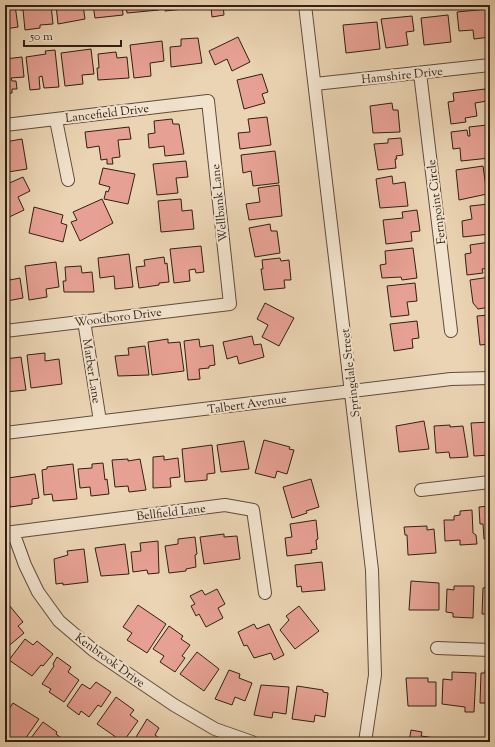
<svg xmlns="http://www.w3.org/2000/svg" width="495" height="747" viewBox="0 0 495 747" font-family="'Sorts Mill Goudy',serif">
	<style>
		.building { fill: #e7a194; stroke: #321f14 }
		.lines { fill: none; stroke-linecap: round; stroke-linejoin: round }
		.minor-casing { stroke: #604c3c; stroke-width: 14 }
		.minor { stroke: #f2e3ce; stroke-width: 12 }
		.labels { text-anchor: middle; stroke-width: 4; stroke-linejoin: round; paint-order: stroke }
		.street-label { font-size: 12px; fill: #321f14; stroke: #f2e3ce }
	</style>
	<rect width="100%" height="100%" fill="#ebd4b3"/>
	<filter id="stains"><feTurbulence type="fractalNoise" baseFrequency=".005" numOctaves="4"/><feColorMatrix values="0 0 0 0 .2 0 0 0 0 .09 0 0 0 0 .02 0 0 0 .5 -.17"/></filter>
	<radialGradient id="worn" r=".72"><stop offset=".6" stop-color="#630" stop-opacity="0"/><stop offset="1" stop-color="#630" stop-opacity=".3"/></radialGradient>
	<path class="building" d="M5,5H15L18,27L5,29Z
		M20,5H35V7L51,5L53,24L40,25V28L25,30L23,10H20Z
		M56,5H83L85,19L58,24Z
		M93,5H122L123,15L95,18Z
		M126,5H158L159,10L127,13Z
		M165,5H192L193,8L165,11Z
		M197,5H223L224,15L212,17L211,7L198,8Z
		M488,9L490,37L474,39L473,30L459,31L457,12Z
		M448,15L451,42L424,45L421,18Z
		M412,16L414,31L406,32L408,45L386,48L381,19Z
		M377,22L380,49L346,53L343,25Z
		M238,37L250,62L232,71L227,59L215,65L209,51Z
		M198,38L202,63L171,67L170,47L181,46V39Z
		M162,41L164,61L150,63L151,76L134,78L130,45Z
		M91,49L94,74L82,75L83,84L65,86L61,53Z
		M55,50L59,87L44,88L42,76L39,77L40,89L30,90L26,57L46,54L45,51Z
		M116,52L117,58L127,57L129,78L98,80L97,68H99L98,54Z
		M22,57L24,77L11,78L12,81H16L17,89H12V93L5,94V59Z
		M262,74L268,92L262,94L265,103L244,109L237,80Z
		M485,89L487,101L475,103L477,116L465,118L466,122L451,124L448,102L454,101L453,93Z
		M392,103L393,110H398L400,132L373,133L370,106Z
		M267,117L271,145L240,149L238,133L250,132L248,119Z
		M172,119L173,124H179L184,154L165,156L164,146L149,148L148,134L155,133L154,121Z
		M487,125L490,158L461,161L460,148L453,149L451,132L467,130L468,136H470L469,127Z
		M129,127L131,139L118,140L120,157L112,158L113,164H107V159L101,160L99,146L87,148L85,132Z
		M401,138L403,155L396,156L397,159H395L396,168L378,170L374,144L388,143V139Z
		M22,139L27,169L8,172L7,160H5V142Z
		M275,151L279,183L253,186L251,171L243,173L241,155Z
		M186,161L188,177L176,178L178,193L157,195L153,164Z
		M483,166L487,194L459,200L456,170Z
		M103,168L135,174L128,204L104,199L106,191L108,192L110,187L99,184Z
		M392,176L393,184L405,182L408,206L380,208L376,179Z
		M23,177L30,191L18,197L24,210L5,219V185Z
		M279,185L282,216L249,220L246,204L260,202L258,188Z
		M102,199L113,223L80,241L71,222L77,220L73,212Z
		M181,199L182,211L192,210L194,229L161,232L158,201Z
		M489,204L490,234L463,237L462,221L472,219L470,206Z
		M34,207L63,215L61,223L67,225L63,242L29,233Z
		M417,210L420,231L411,232L412,241L386,244L383,220L403,218L402,212Z
		M270,224L271,231H277L280,253L255,257L249,228Z
		M490,242V268L482,269L483,273L467,275L465,254L471,253L470,245Z
		M201,246L204,272L196,273L195,269L189,270L190,281L174,283L170,249Z
		M413,248L417,278L402,280L401,277L382,278L380,265L386,264L385,251Z
		M129,254L133,287L115,289L114,276L100,278L98,258Z
		M164,257L165,264L167,263L169,282L159,283V285L139,288L136,267L145,266L144,260Z
		M280,258L281,261L289,260L291,280H284L285,288L264,290L261,269H263L262,260Z
		M56,262L59,287L46,289L47,297L29,300L25,266Z
		M81,266L82,273L92,272L94,292H64L63,281H66L65,267Z
		M5,273H9L10,280L20,278L23,298L7,301L5,299Z
		M490,277V307L478,309L473,303L470,280Z
		M415,283L417,301L407,302L409,315L391,317L387,286Z
		M265,303L294,318L279,346L262,337L268,325L257,319Z
		M490,315V344L480,345L477,316Z
		M417,321L419,338L412,339L413,348L394,351L390,324Z
		M252,336L254,345L261,344L264,357L239,364L237,356L227,359L223,342Z
		M168,339V343L180,342L184,371L152,375L148,342Z
		M199,339L200,347L213,345L215,365L209,366V368L199,369L200,379L188,380L184,341Z
		M145,346L149,375L118,376L115,356L129,355L128,348Z
		M45,353V361L59,359L62,384L31,388L27,355Z
		M21,357L26,390L5,392V359Z
		M424,421L429,449L399,452L396,426Z
		M490,422V455L474,456L471,423Z
		M450,425V427L463,426L468,457L450,458L449,452L436,453L434,426Z
		M264,440L290,447L289,449L294,450L287,474L277,471L275,478L255,473Z
		M244,441L249,469L221,472L217,445Z
		M212,445L215,473L207,474V480L185,482L182,449Z
		M164,456V460L178,458L180,477L170,478L171,487L153,488V457Z
		M128,459V461L140,459L146,490L129,492L128,486L115,487L112,460Z
		M103,463L105,480L107,479L109,494L91,496L90,487L80,488L78,469L92,468V464Z
		M73,464L77,499L53,501L52,494L44,495L42,470L47,469V467Z
		M35,474L39,498L32,499V504L10,507L8,478Z
		M311,479L319,507L306,511L307,513L292,518L283,487Z
		M490,506V539H484L483,524H480L479,507Z
		M472,510L473,533L476,535L477,544L460,545V540L445,541L444,520H454V516L460,515V511Z
		M316,520L318,539L316,540L317,549L311,550L312,553L287,556L285,538L292,537L290,524Z
		M427,526V530L434,529L436,553L408,555L407,535H405L404,527Z
		M224,534V537L237,536L240,559L204,564L200,537Z
		M195,537L197,554L195,555L196,567L186,569V571L169,573L165,546L178,544V539Z
		M158,541L159,573L148,574L147,570L133,572L131,552L141,551L140,543Z
		M125,544L129,574L101,576L95,548Z
		M84,549L88,582L63,585V583L56,584L54,559L68,555L67,551Z
		M322,562L325,590L302,592L301,586L297,587L295,565Z
		M411,581L439,583V610H409Z
		M454,586H474L473,618L453,617V613L446,612L447,589L454,590Z
		M489,587L490,614H482L483,588Z
		M217,589L225,604L218,608L223,618L206,627L199,614L196,616L191,606L195,604L190,596L202,590L205,595Z
		M9,605L23,622L18,626L24,633L5,649V608Z
		M138,605L166,624L147,653L127,640L132,633L123,627Z
		M299,606L319,631L295,649L280,630L289,620L286,616Z
		M254,624L257,629L269,624L284,655L274,660L271,653L254,658L247,645L244,646L238,632Z
		M169,626L183,636L181,639L190,645L182,656L185,658L175,672L160,662L164,656L153,649Z
		M25,639L33,645L37,641L53,654L43,666L41,665L32,676L9,660Z
		M197,652L219,669L204,691L180,674Z
		M57,657L71,667L68,672L79,680L64,702L49,692L51,689L42,684L54,666L53,664Z
		M229,670L240,674L239,678L252,683L245,701L235,697L232,705L215,699Z
		M485,670H490V703H480L481,673H485Z
		M452,672L476,673L474,712H465V707L442,704L443,679L452,680Z
		M406,678H428V682H436V706H408Z
		M96,682L111,692L101,707L98,705L89,717L81,711L79,715L67,706L82,684L90,689Z
		M261,685L289,687L286,714L273,712L272,718L254,715Z
		M297,686L323,690V692L328,693L325,717L315,715L314,722L292,719Z
		M116,697L134,710L130,715L138,721L123,742L97,724Z
		M13,703L39,719L23,742H13L5,737L7,734L5,732V715Z
		M147,719L159,728L155,735L165,742H133Z
		M43,722L57,732L56,734L64,740L62,742H28Z
		M411,730L422,732L421,736L435,738V742H409Z"/>
	<g class="lines">
		<defs>
			<path id="minor" d="M305,5L372,570L375,675L365,742
				M420,73L451,331
				M315,84L490,65
				M56,120L68,180
				M5,125L208,101L230,304L5,331
				M84,321L100,421
				M5,433L451,379L490,378
				M421,490L490,482
				M13,532L25,565L38,592L59,621L93,650L174,705L215,729L252,742
				M5,533L225,505L253,510L265,593
				M437,648L490,650"/>
		</defs>
		<use href="#minor" class="minor-casing"/>
		<use href="#minor" class="minor"/>
	</g>
	<g class="labels">
		<g class="street-label">
			<text transform="translate(402 75) rotate(-6)" y="4">Hamshire Drive</text>
			<text transform="translate(107 113) rotate(-7)" y="4">Lancefield Drive</text>
			<text transform="translate(436 202) rotate(-97)" y="4">Fernpoint Circle</text>
			<text transform="translate(219 203) rotate(-96)" y="4">Wellbank Lane</text>
			<text transform="translate(118 317) rotate(-7)" y="4">Woodboro Drive</text>
			<text transform="translate(92 371) rotate(81)" y="4">Marber Lane</text>
			<text transform="translate(350 373) rotate(-97)" y="4">Springdale Street</text>
			<text transform="translate(247 404) rotate(-8)" y="4">Talbert Avenue</text>
			<text transform="translate(171 512) rotate(-7)" y="4">Bellfield Lane</text>
			<text transform="translate(110 660) rotate(36)" y="4">Kenbrook Drive</text>
		</g>
	</g>
	<rect width="495" height="747" fill="none" stroke="#ebd4b3" stroke-width="20"/>
	<rect x="6" y="6" width="483" height="735" fill="none" stroke="#321f14" stroke-width="2"/>
	<rect x="10" y="10" width="475" height="727" fill="none" stroke="#321f14"/>
	<path d="M24 40v6h97v-6" fill="none" stroke="#321f14" stroke-width="2"/>
	<text x="30" y="40" font-size="12" fill="#321f14" stroke="#f2e3ce" stroke-width="3" paint-order="stroke">50 m</text>
	<rect width="100%" height="100%" filter="url(#stains)"/>
	<rect width="100%" height="100%" fill="url(#worn)"/>
</svg>
